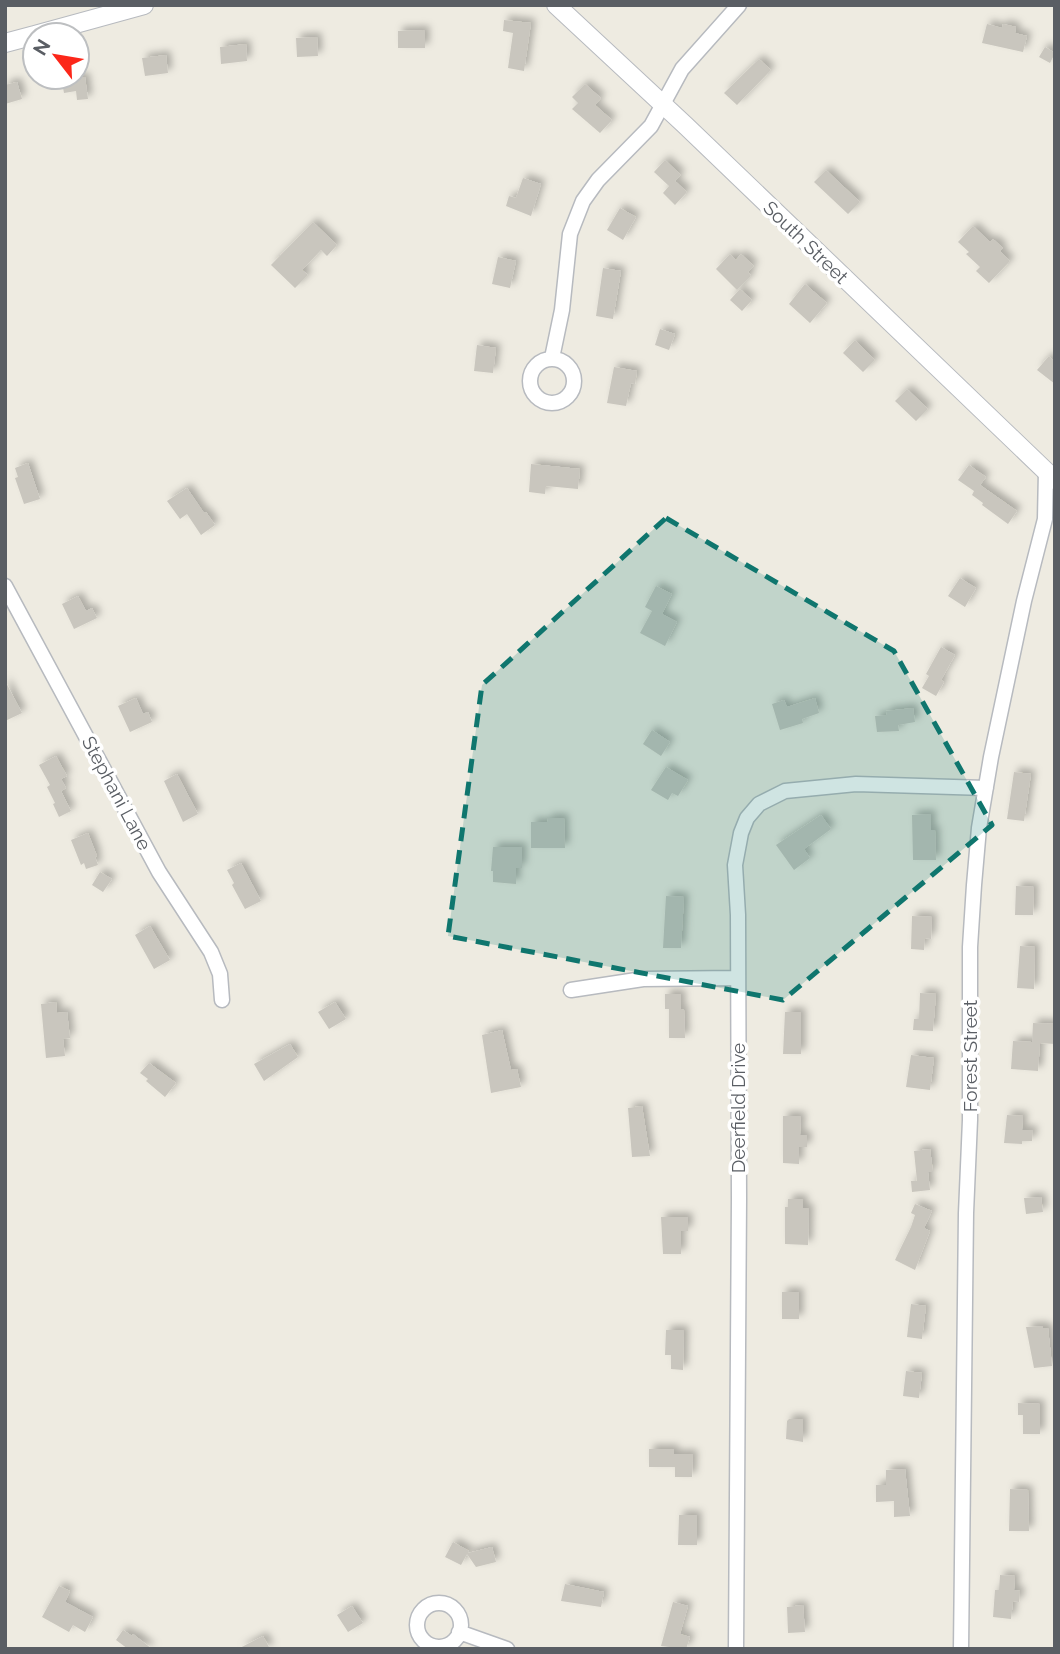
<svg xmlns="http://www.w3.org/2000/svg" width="1060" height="1654" viewBox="0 0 1060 1654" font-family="Raleway,sans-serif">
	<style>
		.building { fill: #c9c6be; filter: url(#shadow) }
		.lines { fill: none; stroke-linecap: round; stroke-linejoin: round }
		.minor-casing { stroke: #b7babf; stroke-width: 17 }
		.tertiary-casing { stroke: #b7babf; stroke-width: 20 }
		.minor { stroke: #fff; stroke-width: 14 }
		.tertiary { stroke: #fff; stroke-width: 18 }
		.marked { fill: #0f766e; fill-opacity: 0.2; stroke: #0f766e; stroke-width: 5; stroke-dasharray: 14 9; stroke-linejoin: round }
		.labels { text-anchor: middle; stroke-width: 7; stroke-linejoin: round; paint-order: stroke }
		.street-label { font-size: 19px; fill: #5a5e64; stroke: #fff }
	</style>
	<defs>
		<filter id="shadow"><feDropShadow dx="4.5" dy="-4.5" stdDeviation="3.5" flood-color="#0004"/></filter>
	</defs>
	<rect width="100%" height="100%" fill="#eeebe1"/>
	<path class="building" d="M504,20L531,23L524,71L508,68L513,33L503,31Z
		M987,24L1002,28L1003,24L1016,27L1015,33L1027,36L1023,52L982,43Z
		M425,30V48H398V31Z
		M317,37L318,56L297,57L296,38Z
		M246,44L247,61L221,64L220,47Z
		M1045,47L1055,53L1050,63L1039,57Z
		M166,55L168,73L145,76L142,58Z
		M759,59L771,70L737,105L724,93Z
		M61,77H85L88,99L77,100L76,91L64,93Z
		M17,82L22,99L5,104V85Z
		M585,84L601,98L595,105L612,120L600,133L572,109L578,103L572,97Z
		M665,160L681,175L675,181L687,192L675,205L663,193L669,186L654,172Z
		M826,170L860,202L848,214L814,182Z
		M523,178L541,184L531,216L506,206L509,196L516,198Z
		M620,208L636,217L623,240L607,230Z
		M313,222L337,245L327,256L321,250L302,270L308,275L295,288L271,265Z
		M973,226L990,242L993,239L1003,248L1000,251L1010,261L989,283L976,271L980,267L966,254L969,252L958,242Z
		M730,254L736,260L741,254L754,266L748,272L751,276L737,290L716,269Z
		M498,257L516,261L510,288L492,284Z
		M603,268L621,271L613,319L596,316Z
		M805,284L827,303L810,323L789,304Z
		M740,289L752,300L742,311L730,300Z
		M660,329L675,334L669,350L655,345Z
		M855,340L875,360L863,372L843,353Z
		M477,345L496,348L493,373L474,371Z
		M1049,356L1055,362V384L1037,370Z
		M614,367L637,371L635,384L631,383L626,406L607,403Z
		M907,389L928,409L916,421L895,401Z
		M28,463L40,499L24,504L15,478L18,477L15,468Z
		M531,464L580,469L578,489L546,486L545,494L529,492Z
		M969,465L986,477L980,485L1017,511L1008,524L982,505L983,503L972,495L974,491L958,480Z
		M187,488L204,513L206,512L215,525L201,535L187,514L180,519L167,501Z
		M960,578L976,588L965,607L948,596Z
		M656,586L672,594L662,614L677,622L665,646L640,633L652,611L645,607Z
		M78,596L86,611L92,608L97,618L74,629L62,604Z
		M941,647L955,655L941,680L944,682L936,696L922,688L929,676L926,674Z
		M5,681L22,713L5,721Z
		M136,698L143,714L148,712L152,722L130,732L118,706Z
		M815,698L819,713L802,719L803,723L780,730L772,704L784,700L787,707Z
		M913,708L915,722L898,725L899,731L877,732L875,716L887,715L886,711Z
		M652,730L670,742L661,756L643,744Z
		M56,756L67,776L61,779L66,788L61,791L71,811L59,817L53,804L55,803L47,787L50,785L39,765Z
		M666,767L688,780L678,796L672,793L668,800L651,790Z
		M1014,772L1031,774L1024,821L1007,819Z
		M177,774L198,814L183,822L164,781Z
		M931,814V830H935L936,860H913L912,815Z
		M821,815L831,829L804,849L810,858L794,870L776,845Z
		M547,818H564L565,848H531V822H548Z
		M88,833L97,856L95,857L98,865L86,869L84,863L81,865L71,840Z
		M493,847H522V868H516V884L493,882V871H491Z
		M241,863L261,901L245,909L232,885L234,883L227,870Z
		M100,872L112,879L103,892L92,885Z
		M1016,886L1034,887L1033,915H1015Z
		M666,896L684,897L681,948H663Z
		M912,916L932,917L931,939L925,938L924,950L911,949Z
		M150,926L170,960L154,969L135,935Z
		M1020,946L1035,947L1034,989L1017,988Z
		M920,993L936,994L933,1031L913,1030L914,1019H919Z
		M665,994H681V1010L684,1009L685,1038H669V1009H665Z
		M56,1002L57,1013L67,1012L70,1038L63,1039L65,1056L46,1058L41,1004Z
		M335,1002L346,1019L329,1029L318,1012Z
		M785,1012H801V1054H783Z
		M1033,1023L1055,1024V1044L1040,1043L1038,1071L1011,1069L1013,1041L1032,1042Z
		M502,1030L511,1070L517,1069L521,1087L491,1093L482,1035Z
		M290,1044L298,1057L264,1081L254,1064Z
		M911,1055L934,1058L930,1090L906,1087Z
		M149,1063L176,1083L165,1097L146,1081L148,1079L140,1073Z
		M642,1106L650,1156L632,1157L628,1108Z
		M1007,1115L1023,1116L1022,1130H1033L1032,1141H1022V1144L1004,1143Z
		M783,1116H801L800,1135H807V1147H799V1164L783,1163Z
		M930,1149L933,1172H928L930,1190L912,1192L911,1181H917L914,1151Z
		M1041,1197L1043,1212L1026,1214L1024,1198Z
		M788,1199H803V1208H809L808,1245L785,1244V1207H788Z
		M915,1204L932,1211L924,1228L930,1231L915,1270L895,1260L911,1227L915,1215L911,1213Z
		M661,1217H688V1231H681V1254H663Z
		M782,1292H799V1319H782Z
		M911,1304L926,1306L922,1339L907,1337Z
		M1043,1326V1328H1048L1052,1366L1034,1368L1026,1327Z
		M666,1330H684L683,1370L671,1369V1355H665Z
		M906,1371L922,1373L919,1398L903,1396Z
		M1018,1403L1040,1404V1434H1023V1415H1018Z
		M789,1419H803V1442L786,1439L787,1421Z
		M649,1449H674V1454H693L692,1477H675V1467H649Z
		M905,1469L910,1516L894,1517V1501L876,1502V1485H886V1470Z
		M1010,1489L1028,1490L1029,1531H1009Z
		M679,1515H697V1545H678Z
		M453,1542L469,1551L468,1553L492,1547L496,1562L476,1567L467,1554L461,1565L445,1557Z
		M1000,1575L1015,1576L1014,1590L1020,1591L1019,1602L1013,1601L1011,1619L993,1617L995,1590H999Z
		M565,1584L604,1592L601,1607L561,1601Z
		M59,1586L70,1591L65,1602L93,1617L85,1632L73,1625L69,1632L42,1617Z
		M673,1602L688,1606L680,1634L690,1637L686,1649L661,1646Z
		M803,1605L805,1632L788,1633L787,1607Z
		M352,1606L363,1623L348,1632L337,1615Z
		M123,1630L132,1636L133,1634L152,1649H128L116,1640Z
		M263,1636L270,1649H238Z"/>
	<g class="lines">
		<defs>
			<path id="minor" d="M552,358L562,310L570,234L583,201L598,180L651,126L682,69L739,5
				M530 381a22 22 0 1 1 44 0a22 22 0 1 1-44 0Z
				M5,586L159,872L211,952L220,974L222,1000
				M571,990L643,979L737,978
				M417 1625a22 22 0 1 1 44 0a22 22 0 1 1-44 0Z
				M459,1632L507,1649
				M736,1649L739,1199L738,915L735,865L741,833L747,818L759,804L785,791L856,784L986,788
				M961,1649L966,1213L970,1120V947L974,885L979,828L991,757L1024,601L1045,519L1046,471"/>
			<path id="tertiary" d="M556,5L685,125L1055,480
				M35,35L144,5
				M5,43L35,35"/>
		</defs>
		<use href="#minor" class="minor-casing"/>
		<use href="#tertiary" class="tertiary-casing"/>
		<use href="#minor" class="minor"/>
		<use href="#tertiary" class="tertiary"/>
	</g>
	<path class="marked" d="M666,518L894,651L992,825L783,1000L448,936L482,685Z"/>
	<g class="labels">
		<g class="street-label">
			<text transform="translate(806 242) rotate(44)" y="7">South Street</text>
			<text transform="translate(117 793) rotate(62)" y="7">Stephani Lane</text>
			<text transform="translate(970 1056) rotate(-90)" y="7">Forest Street</text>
			<text transform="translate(738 1108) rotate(-90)" y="7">Deerfield Drive</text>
		</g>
	</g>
	<rect width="1060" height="1654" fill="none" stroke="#5a5e64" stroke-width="14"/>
	<g transform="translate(56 56) rotate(301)"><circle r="33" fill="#ffffff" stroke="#bdbfc1" stroke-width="2"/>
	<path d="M0-5L12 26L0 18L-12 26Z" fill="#fc271a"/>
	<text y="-10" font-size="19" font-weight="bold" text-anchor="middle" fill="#5a5e64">N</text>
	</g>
</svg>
